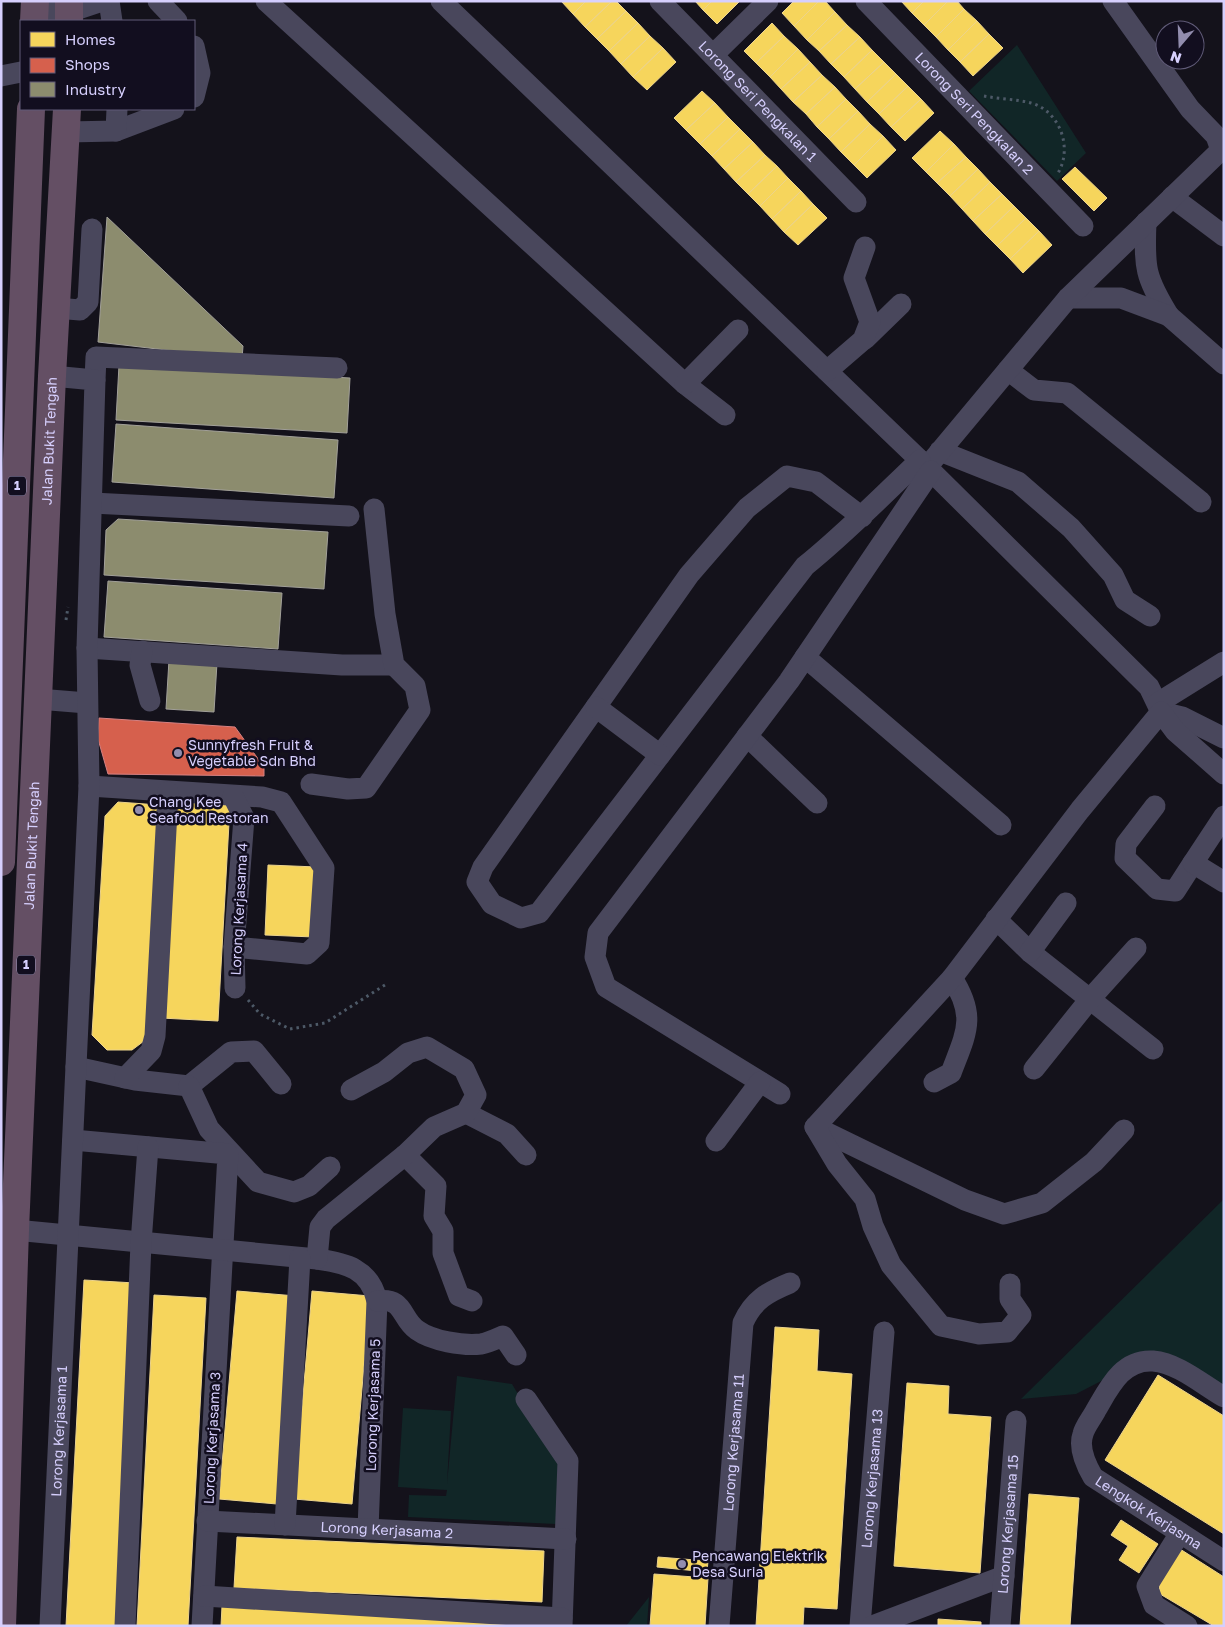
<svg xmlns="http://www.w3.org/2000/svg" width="1225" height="1627" viewBox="0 0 1225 1627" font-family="'Golos Text',sans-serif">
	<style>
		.green { fill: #112627 }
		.homes { fill: #f6d55c; stroke: #ecd38c }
		.shops { fill: #d6604d; stroke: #d68182 }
		.industry { fill: #8c8c6e; stroke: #a2a099 }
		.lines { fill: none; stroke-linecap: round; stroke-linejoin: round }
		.path { stroke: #4d5967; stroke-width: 3; stroke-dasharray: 2.5 4; stroke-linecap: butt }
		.minor { stroke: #49475c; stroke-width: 21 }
		.highway { stroke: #644f64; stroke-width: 28 }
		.poi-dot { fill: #928dae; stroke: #120e1f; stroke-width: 2 }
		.labels { text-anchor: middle; stroke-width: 5; stroke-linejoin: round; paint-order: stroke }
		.shield { fill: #120e1f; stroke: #9b95ba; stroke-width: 1 }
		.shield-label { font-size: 12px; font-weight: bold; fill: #d6cffd }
		.street-label { font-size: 14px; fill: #d6cffd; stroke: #120e1f }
		.poi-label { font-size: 14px; fill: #d6cffd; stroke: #120e1f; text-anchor: start }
	</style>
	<rect width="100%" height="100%" fill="#14121b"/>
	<path class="green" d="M1017,45L1086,153L1057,181L969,91Z
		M1224,1199V1387L1136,1363L1076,1394L1021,1399Z
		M457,1376L512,1384L560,1465L556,1524L408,1517L409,1495L446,1496L447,1490L398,1487L403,1408L451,1411L447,1484Z
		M649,1597L647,1626H626Z"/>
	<path class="homes" d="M561,1H586L573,14Z
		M586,1H612L585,27L573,14Z
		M612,1H616L626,11L597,39L585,27Z
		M695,1H712L703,10Z
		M712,1H740L717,24L703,10Z
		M794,1H819L794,26L782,13Z
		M819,1H825L835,12L807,40L794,26Z
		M901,1H924L912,13Z
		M924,1H948L924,25L912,13Z
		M948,1H957L964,9L936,37L924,25Z
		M964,9L977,21L948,50L936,37Z
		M626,11L638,23L609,51L597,39Z
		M835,12L847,25L819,51L807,40Z
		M977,21L989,34L960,62L948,50Z
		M638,23L650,36L621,64L609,51Z
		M772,23L784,36L756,63L744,51Z
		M847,25L860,37L831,64L819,51Z
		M989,34L1003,48L973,76L960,62Z
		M650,36L663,48L633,77L621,64Z
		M784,36L798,49L770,77L756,63Z
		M860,37L872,50L844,77L831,64Z
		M663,48L676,62L647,90L633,77Z
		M798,49L810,62L781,89L770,77Z
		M872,50L884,62L855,89L844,77Z
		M810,62L822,75L793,102L781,89Z
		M884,62L896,74L867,102L855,89Z
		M896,74L908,86L879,114L867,102Z
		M822,75L835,87L806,114L793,102Z
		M908,86L921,99L891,127L879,114Z
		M835,87L846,99L817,127L806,114Z
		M702,91L715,103L686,130L674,118Z
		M846,99L858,111L829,139L817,127Z
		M921,99L934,113L905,141L891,127Z
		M715,103L728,117L700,144L686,130Z
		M858,111L870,124L841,152L829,139Z
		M728,117L740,129L712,156L700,144Z
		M870,124L883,136L854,165L841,152Z
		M740,129L753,142L724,169L712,156Z
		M940,131L954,144L926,172L912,158Z
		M883,136L896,150L867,178L854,165Z
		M753,142L765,155L736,182L724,169Z
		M954,144L966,157L937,183L926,172Z
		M765,155L777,166L748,194L736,182Z
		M966,157L978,169L950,196L937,183Z
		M777,166L788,178L760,206L748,194Z
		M1075,167L1107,198L1094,211L1062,179Z
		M978,169L990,182L962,209L950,196Z
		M788,178L801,191L772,219L760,206Z
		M990,182L1002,194L973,221L962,209Z
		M801,191L813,204L784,232L772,219Z
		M1002,194L1014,206L985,234L973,221Z
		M813,204L827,218L798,245L784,232Z
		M1014,206L1026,218L997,246L985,234Z
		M1026,218L1039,231L1010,259L997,246Z
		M1039,231L1052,245L1023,273L1010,259Z
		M118,802L159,805L148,1038L132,1050H107L92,1035L105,816Z
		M172,802L230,805L218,1021L161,1018Z
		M268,865L317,867L314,937L265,935Z
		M84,1280L135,1283L117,1626H66Z
		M237,1291L296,1296L277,1504L219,1499Z
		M312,1291L370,1296L352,1504L294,1499Z
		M154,1295L206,1298L188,1626H137Z
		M775,1327L819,1330L817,1371L852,1374L837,1609L804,1607L803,1626H756Z
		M1158,1375L1224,1416V1534L1105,1460Z
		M907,1383L949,1386L948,1414L991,1417L980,1573L894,1566Z
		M1029,1494L1079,1498L1070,1626H1020Z
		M1121,1520L1158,1544L1139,1573L1119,1560L1128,1546L1111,1535Z
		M237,1537L544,1551L542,1602L234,1588Z
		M1180,1549L1224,1577V1626H1214L1160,1594L1159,1583Z
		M658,1557L708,1561L707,1572L657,1567Z
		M654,1574L708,1578L705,1626H650Z
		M222,1606L530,1626H221Z
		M938,1619L981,1622V1626H938Z"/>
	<path class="shops" d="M99,718L235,727L264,767V776L108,774L98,739Z"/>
	<path class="industry" d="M107,217L243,346L242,359L98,342Z
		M119,365L350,378L347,433L116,420Z
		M116,424L338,440L334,498L112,482Z
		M118,519L328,532L324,589L104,575L106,530Z
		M108,581L282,593L278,649L104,637Z
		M169,660L217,663L214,712L166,709Z"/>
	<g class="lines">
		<path class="path" d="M984,96C999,99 1016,99 1031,103C1060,111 1073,148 1058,173
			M66,620L68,607
			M248,1000L260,1014L290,1029L325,1023L388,983"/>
		<g class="minor">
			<path d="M109,1L112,21"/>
			<path d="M158,1L177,21"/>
			<path d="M266,1L685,384L725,415"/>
			<path d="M441,1L927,467L1149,687L1161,712L1182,717L1224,738"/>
			<path id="s1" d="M660,1L856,202"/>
			<path id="s2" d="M866,1L1083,226"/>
			<path d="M34,10L69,12L102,1"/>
			<path d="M194,46L200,73L194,97"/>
			<path d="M713,55L768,1"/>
			<path d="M1,76L21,72"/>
			<path d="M116,131L174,109"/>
			<path d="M67,132L116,131L117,109"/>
			<path d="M1172,197L1224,236"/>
			<path d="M1146,222C1144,268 1145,277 1169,316"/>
			<path d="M1068,298H1121L1169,316L1224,364"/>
			<path d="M56,308L80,310L88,302L92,229"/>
			<path d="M865,339L901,304"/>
			<path d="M1008,370L1034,390L1067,393L1201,502"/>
			<path d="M827,371L863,340L870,322L854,278L865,247"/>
			<path d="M95,380L96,357L337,368"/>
			<path d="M685,384L738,330"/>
			<path d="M940,451L1018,482L1071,528L1113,575L1125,600L1150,616"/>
			<path d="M927,467L1068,298L1221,150L1216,136L1190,109L1113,1"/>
			<path d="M92,503L349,516"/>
			<path d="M862,517L816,482L787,476L747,508L689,575L483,867L477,882L492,904L521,918L539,913L805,566C846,533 882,496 920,460"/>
			<path d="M87,648L342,665H394"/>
			<path d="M142,651L140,665L150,701"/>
			<path d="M805,657L1001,825"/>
			<path d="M38,699L87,703"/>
			<path d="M1158,703L1224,662"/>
			<path d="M596,707L660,755"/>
			<path d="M747,736L817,803"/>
			<path d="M311,784L348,789L366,788L420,710L415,686L394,665L385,614L374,509"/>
			<path d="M89,786L262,797L281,802L324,868L319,943L307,954L234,947"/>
			<path d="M233,796L244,818L234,947L235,988"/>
			<path d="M1155,806L1126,844L1125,858L1157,889L1175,891L1193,863"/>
			<path d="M1224,816L1193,863L1224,882"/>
			<path d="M996,919L1030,952L1153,1049"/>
			<path d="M1030,952L1066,903"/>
			<path d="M76,1067L135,1080L189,1086L231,1052L254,1051L281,1084"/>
			<path d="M1034,1069L1090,999L1136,948"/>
			<path d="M125,1078L151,1051L155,1036L168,792"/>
			<path d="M934,1082L951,1073C966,1033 977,1017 952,978"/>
			<path d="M189,1086L209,1129L258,1182L294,1192L309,1186L330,1167"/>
			<path d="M780,1094L606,987L595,957L598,933L789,681L931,471"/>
			<path d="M466,1113L507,1134L526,1155"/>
			<path d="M815,1127L965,1200L1004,1214L1042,1203L1094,1162L1124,1130"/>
			<path d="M73,1140L228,1154L202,1626"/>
			<path d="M716,1141L760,1082"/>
			<path d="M405,1155L436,1186L434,1216L443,1231V1253L459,1296L472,1301"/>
			<path d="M15,1230L317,1259C346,1263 370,1269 377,1301L368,1529"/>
			<path d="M317,1259L320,1227L326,1219L405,1155L434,1127L466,1113L476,1095L464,1069L427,1047L408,1053L384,1072L351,1090"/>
			<path d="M1010,1284V1299L1021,1315L1007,1332L979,1334L941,1326L891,1265L873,1226L865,1199L837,1164L815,1127L952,978L1080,810L1161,712L1175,731L1224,774"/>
			<path d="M377,1301C405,1297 400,1318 417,1330C432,1341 463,1346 481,1344C488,1343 496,1339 503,1336L516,1355"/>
			<path id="s3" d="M1224,1397C1203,1385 1178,1363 1153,1361C1122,1359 1109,1388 1096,1410C1092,1418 1085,1426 1083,1434C1078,1448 1086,1465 1093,1477L1224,1561"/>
			<path d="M526,1399L568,1461L562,1626"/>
			<path id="s4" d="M207,1521L566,1539"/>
			<path d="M285,1525L300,1258"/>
			<path d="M1180,1533L1147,1586L1154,1605L1187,1626"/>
			<path d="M204,1596L562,1618"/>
			<path id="s5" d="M50,1626L89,786L87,648L95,380L52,376"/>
			<path d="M125,1626L141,1243L148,1147"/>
			<path id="s6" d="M719,1626L743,1323C753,1300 768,1292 790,1283"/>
			<path id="s7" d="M860,1626L884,1332"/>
			<path d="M872,1626L1004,1576"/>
			<path id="s8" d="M1000,1626L1016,1421"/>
		</g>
		<g class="highway">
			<path d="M34,21L35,1"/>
			<path d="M69,21V1"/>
			<path d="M1,862L31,109"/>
			<path id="s9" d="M2,1626L15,1230L52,376L67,109"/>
		</g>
	</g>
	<g class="poi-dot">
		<circle cx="178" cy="753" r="5"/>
		<circle cx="139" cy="810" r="5"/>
		<circle cx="682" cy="1564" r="5"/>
	</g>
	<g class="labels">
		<g class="shield">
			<rect x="8" y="476.5" width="18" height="19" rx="4"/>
			<rect x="17" y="955.5" width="18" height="19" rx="4"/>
		</g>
		<g class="shield-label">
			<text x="17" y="490">1</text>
			<text x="26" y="969">1</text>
		</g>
		<g class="street-label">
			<text dy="5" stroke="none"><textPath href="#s1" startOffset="140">Lorong Seri Pengkalan 1</textPath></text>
			<text dy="5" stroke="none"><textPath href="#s2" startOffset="156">Lorong Seri Pengkalan 2</textPath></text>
			<text dy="5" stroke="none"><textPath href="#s9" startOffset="1186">Jalan Bukit Tengah</textPath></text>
			<text dy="5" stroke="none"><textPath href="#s9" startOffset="781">Jalan Bukit Tengah</textPath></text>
			<text transform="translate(239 909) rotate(-87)" y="5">Lorong Kerjasama 4</text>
			<text transform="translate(373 1405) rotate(-88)" y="5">Lorong Kerjasama 5</text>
			<text dy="5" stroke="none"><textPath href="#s5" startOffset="195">Lorong Kerjasama 1</textPath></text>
			<text transform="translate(212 1438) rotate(-87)" y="5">Lorong Kerjasama 3</text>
			<text dy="5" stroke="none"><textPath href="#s6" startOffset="184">Lorong Kerjasama 11</textPath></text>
			<text dy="5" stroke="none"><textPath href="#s7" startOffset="148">Lorong Kerjasama 13</textPath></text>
			<text dy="5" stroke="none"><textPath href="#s3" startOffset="299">Lengkok Kerjasma</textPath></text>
			<text dy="5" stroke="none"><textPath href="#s8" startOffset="102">Lorong Kerjasama 15</textPath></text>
			<text dy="5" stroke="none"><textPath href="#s4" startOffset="180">Lorong Kerjasama 2</textPath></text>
		</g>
		<g class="poi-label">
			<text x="188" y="750">Sunnyfresh Fruit &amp;<tspan x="188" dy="16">Vegetable Sdn Bhd</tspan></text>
			<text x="149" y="807">Chang Kee<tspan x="149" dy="16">Seafood Restoran</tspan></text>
			<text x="692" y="1561">Pencawang Elektrik<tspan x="692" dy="16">Desa Suria</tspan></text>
		</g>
	</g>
	<rect width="1225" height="1627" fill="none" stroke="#d6cffd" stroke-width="5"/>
	<rect x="20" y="20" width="175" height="90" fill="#120e1f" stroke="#605b78"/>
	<rect x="30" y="32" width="25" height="15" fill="#f6d55c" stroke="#605b78"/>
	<text x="65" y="45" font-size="15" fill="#d6cffd">Homes</text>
	<rect x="30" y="58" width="25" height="15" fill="#d6604d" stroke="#605b78"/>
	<text x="65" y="70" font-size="15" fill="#d6cffd">Shops</text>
	<rect x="30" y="82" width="25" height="15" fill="#8c8c6e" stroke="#605b78"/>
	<text x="65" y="95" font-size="15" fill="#d6cffd">Industry</text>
	<g transform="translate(1180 45) rotate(199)"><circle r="24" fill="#120e1f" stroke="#605b78"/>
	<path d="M0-4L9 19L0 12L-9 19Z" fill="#928dae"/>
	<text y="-8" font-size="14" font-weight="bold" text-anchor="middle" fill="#d6cffd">N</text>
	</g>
</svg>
